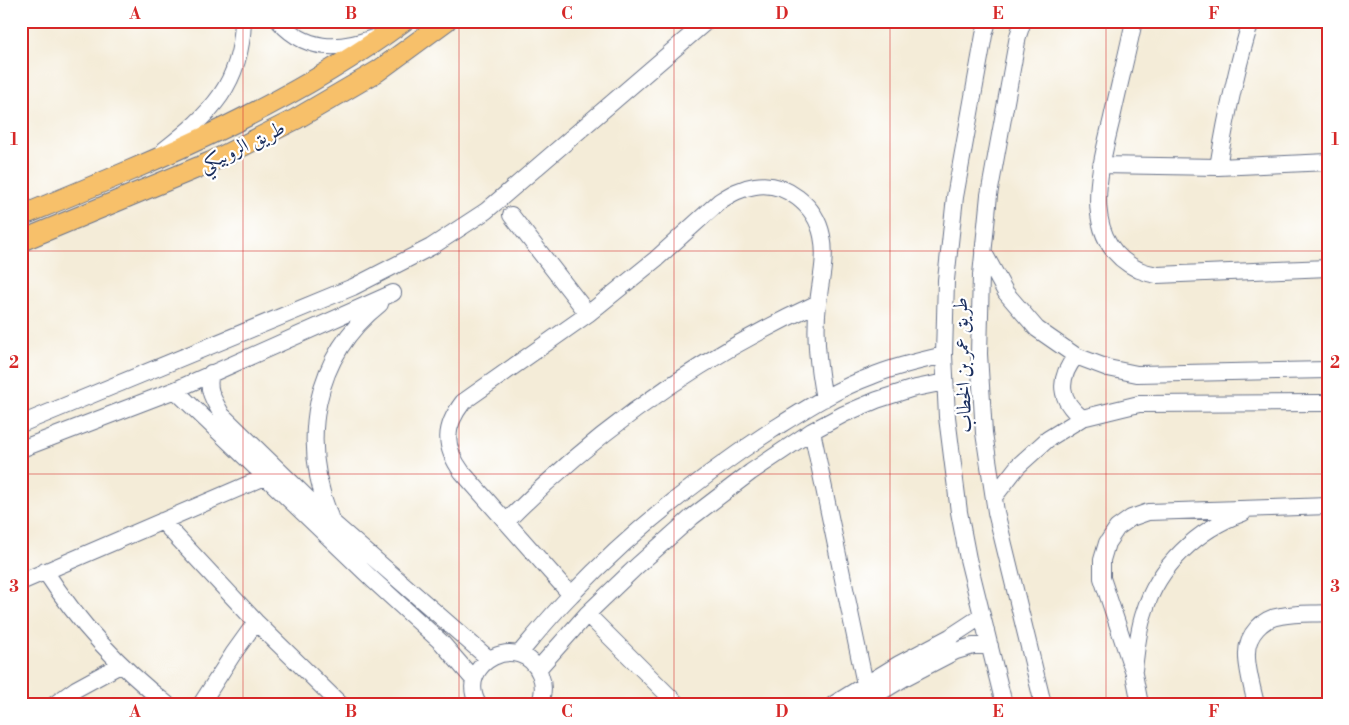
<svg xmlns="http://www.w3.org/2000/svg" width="1349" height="725" viewBox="0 0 1349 725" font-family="'Libre Bodoni',Amiri,serif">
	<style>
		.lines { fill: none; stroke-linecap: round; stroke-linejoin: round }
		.minor-casing { stroke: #677189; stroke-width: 18 }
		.major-casing { stroke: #677189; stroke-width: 22 }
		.minor { stroke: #fff; stroke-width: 16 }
		.major { stroke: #f7c06b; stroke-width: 20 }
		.grid { fill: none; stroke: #d62828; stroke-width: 1; stroke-opacity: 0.55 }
		.labels { text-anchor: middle; stroke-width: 4.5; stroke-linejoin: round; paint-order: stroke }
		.street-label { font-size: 20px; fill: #1b2f5e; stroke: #fff }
		.neatline { fill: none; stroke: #d62828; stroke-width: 2 }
		.grid-label { font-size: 16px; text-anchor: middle; font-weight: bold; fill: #d62828 }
	</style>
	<rect width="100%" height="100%" fill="#fff"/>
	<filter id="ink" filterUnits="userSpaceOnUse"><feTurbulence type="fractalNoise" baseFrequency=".02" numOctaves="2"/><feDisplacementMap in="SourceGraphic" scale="10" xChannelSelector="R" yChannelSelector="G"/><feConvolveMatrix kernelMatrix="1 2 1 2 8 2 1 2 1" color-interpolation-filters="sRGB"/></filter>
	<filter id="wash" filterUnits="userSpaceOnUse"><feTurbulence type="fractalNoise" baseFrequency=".0096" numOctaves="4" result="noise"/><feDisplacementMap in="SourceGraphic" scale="20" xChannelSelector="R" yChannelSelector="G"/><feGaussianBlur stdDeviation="1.12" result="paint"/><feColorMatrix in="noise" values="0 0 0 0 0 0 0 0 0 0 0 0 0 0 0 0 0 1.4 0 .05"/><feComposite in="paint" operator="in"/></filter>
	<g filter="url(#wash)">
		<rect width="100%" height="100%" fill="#f4ecd8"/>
	</g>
	<g filter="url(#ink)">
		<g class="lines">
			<defs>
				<path id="minor" d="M279,21C305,51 338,51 373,38
					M988,21L984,35L955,197L946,280L944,355L947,417L959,512L968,559L1004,704
					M1023,21L1018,36L989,195L981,275L979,354L984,433L996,512L1043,704
					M1134,21C1127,54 1119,86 1112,118C1100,169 1078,241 1139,270C1144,272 1151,274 1157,275L1328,268
					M164,150C211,113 241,85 243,21
					M1101,165L1218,167L1328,162
					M1218,167C1226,118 1236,69 1251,21
					M511,215L588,314
					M983,251L1006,293L1037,329L1076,356L1108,368L1137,374L1328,370
					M1076,356C1057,379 1059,400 1082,418
					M211,373C206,390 214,400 222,415L331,521L489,659
					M175,390L372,579L442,643L474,680
					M21,424L353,287L431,247L486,211L707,21
					M812,431L865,684
					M21,449L175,390L393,293
					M994,497L1018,466L1048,439L1082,418L1139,404L1328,403
					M330,517C300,440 313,357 380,304
					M162,521L256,622L340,704
					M506,522C597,430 700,357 818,303
					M45,571C78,622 118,666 167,704
					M21,582L265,477
					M571,595L462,472C443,446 444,427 463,402L588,314L656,259L720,201C731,194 741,188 755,186C786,181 816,206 822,236C827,259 820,281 818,304C814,336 818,367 824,399
					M587,614L677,704
					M519,654C536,634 553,613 571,595C631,532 700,477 772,430C804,410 836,389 872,376C895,366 920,361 944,355
					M538,669L587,614L637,566L692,517L751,472L812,431L844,414L877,400L911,389L945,382
					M1134,670C1136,651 1138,631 1144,613C1158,566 1198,529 1243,513
					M55,704L76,689L120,665
					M201,704L233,654L256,622
					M478,704C455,663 521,630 540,674C544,684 544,694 539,704
					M834,704L899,664L950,637L982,616
					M861,704L906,677L956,651L973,646H990
					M1140,704L1134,674L1102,578V560L1107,543L1117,528L1131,518L1148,512L1328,506
					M1256,704C1253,691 1246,666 1247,653C1247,635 1262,618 1281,616C1296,613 1312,614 1328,613"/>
				<path id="major" d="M21,216C154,161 288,107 404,21
					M21,241L211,162L296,119L378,71L446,21"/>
			</defs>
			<use href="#minor" class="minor-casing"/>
			<use href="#major" class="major-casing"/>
			<use href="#minor" class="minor"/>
			<use href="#major" class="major"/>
		</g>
	</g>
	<path class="grid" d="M243,21V704M459,21V704M674,21V704M890,21V704M1106,21V704M21,251H1328M21,474H1328"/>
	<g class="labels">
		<g class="street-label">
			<text transform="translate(242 146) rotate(-26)" y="7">طريق الروبيكي</text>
			<text transform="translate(962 365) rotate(-92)" y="7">طريق عمر بن الخطاب</text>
		</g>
	</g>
	<rect width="1349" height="725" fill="none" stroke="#fff" stroke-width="55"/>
	<rect x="28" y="28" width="1294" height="670" class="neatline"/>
	<g class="grid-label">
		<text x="135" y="19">A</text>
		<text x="351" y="19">B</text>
		<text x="567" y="19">C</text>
		<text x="782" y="19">D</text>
		<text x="998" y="19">E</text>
		<text x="1214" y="19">F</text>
		<text x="14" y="145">1</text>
		<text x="1335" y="145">1</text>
		<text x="14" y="368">2</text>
		<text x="1335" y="368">2</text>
		<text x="14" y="592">3</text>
		<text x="1335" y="592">3</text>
		<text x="135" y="717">A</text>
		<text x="351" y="717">B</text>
		<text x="567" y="717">C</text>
		<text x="782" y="717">D</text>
		<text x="998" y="717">E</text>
		<text x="1214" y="717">F</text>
	</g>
</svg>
